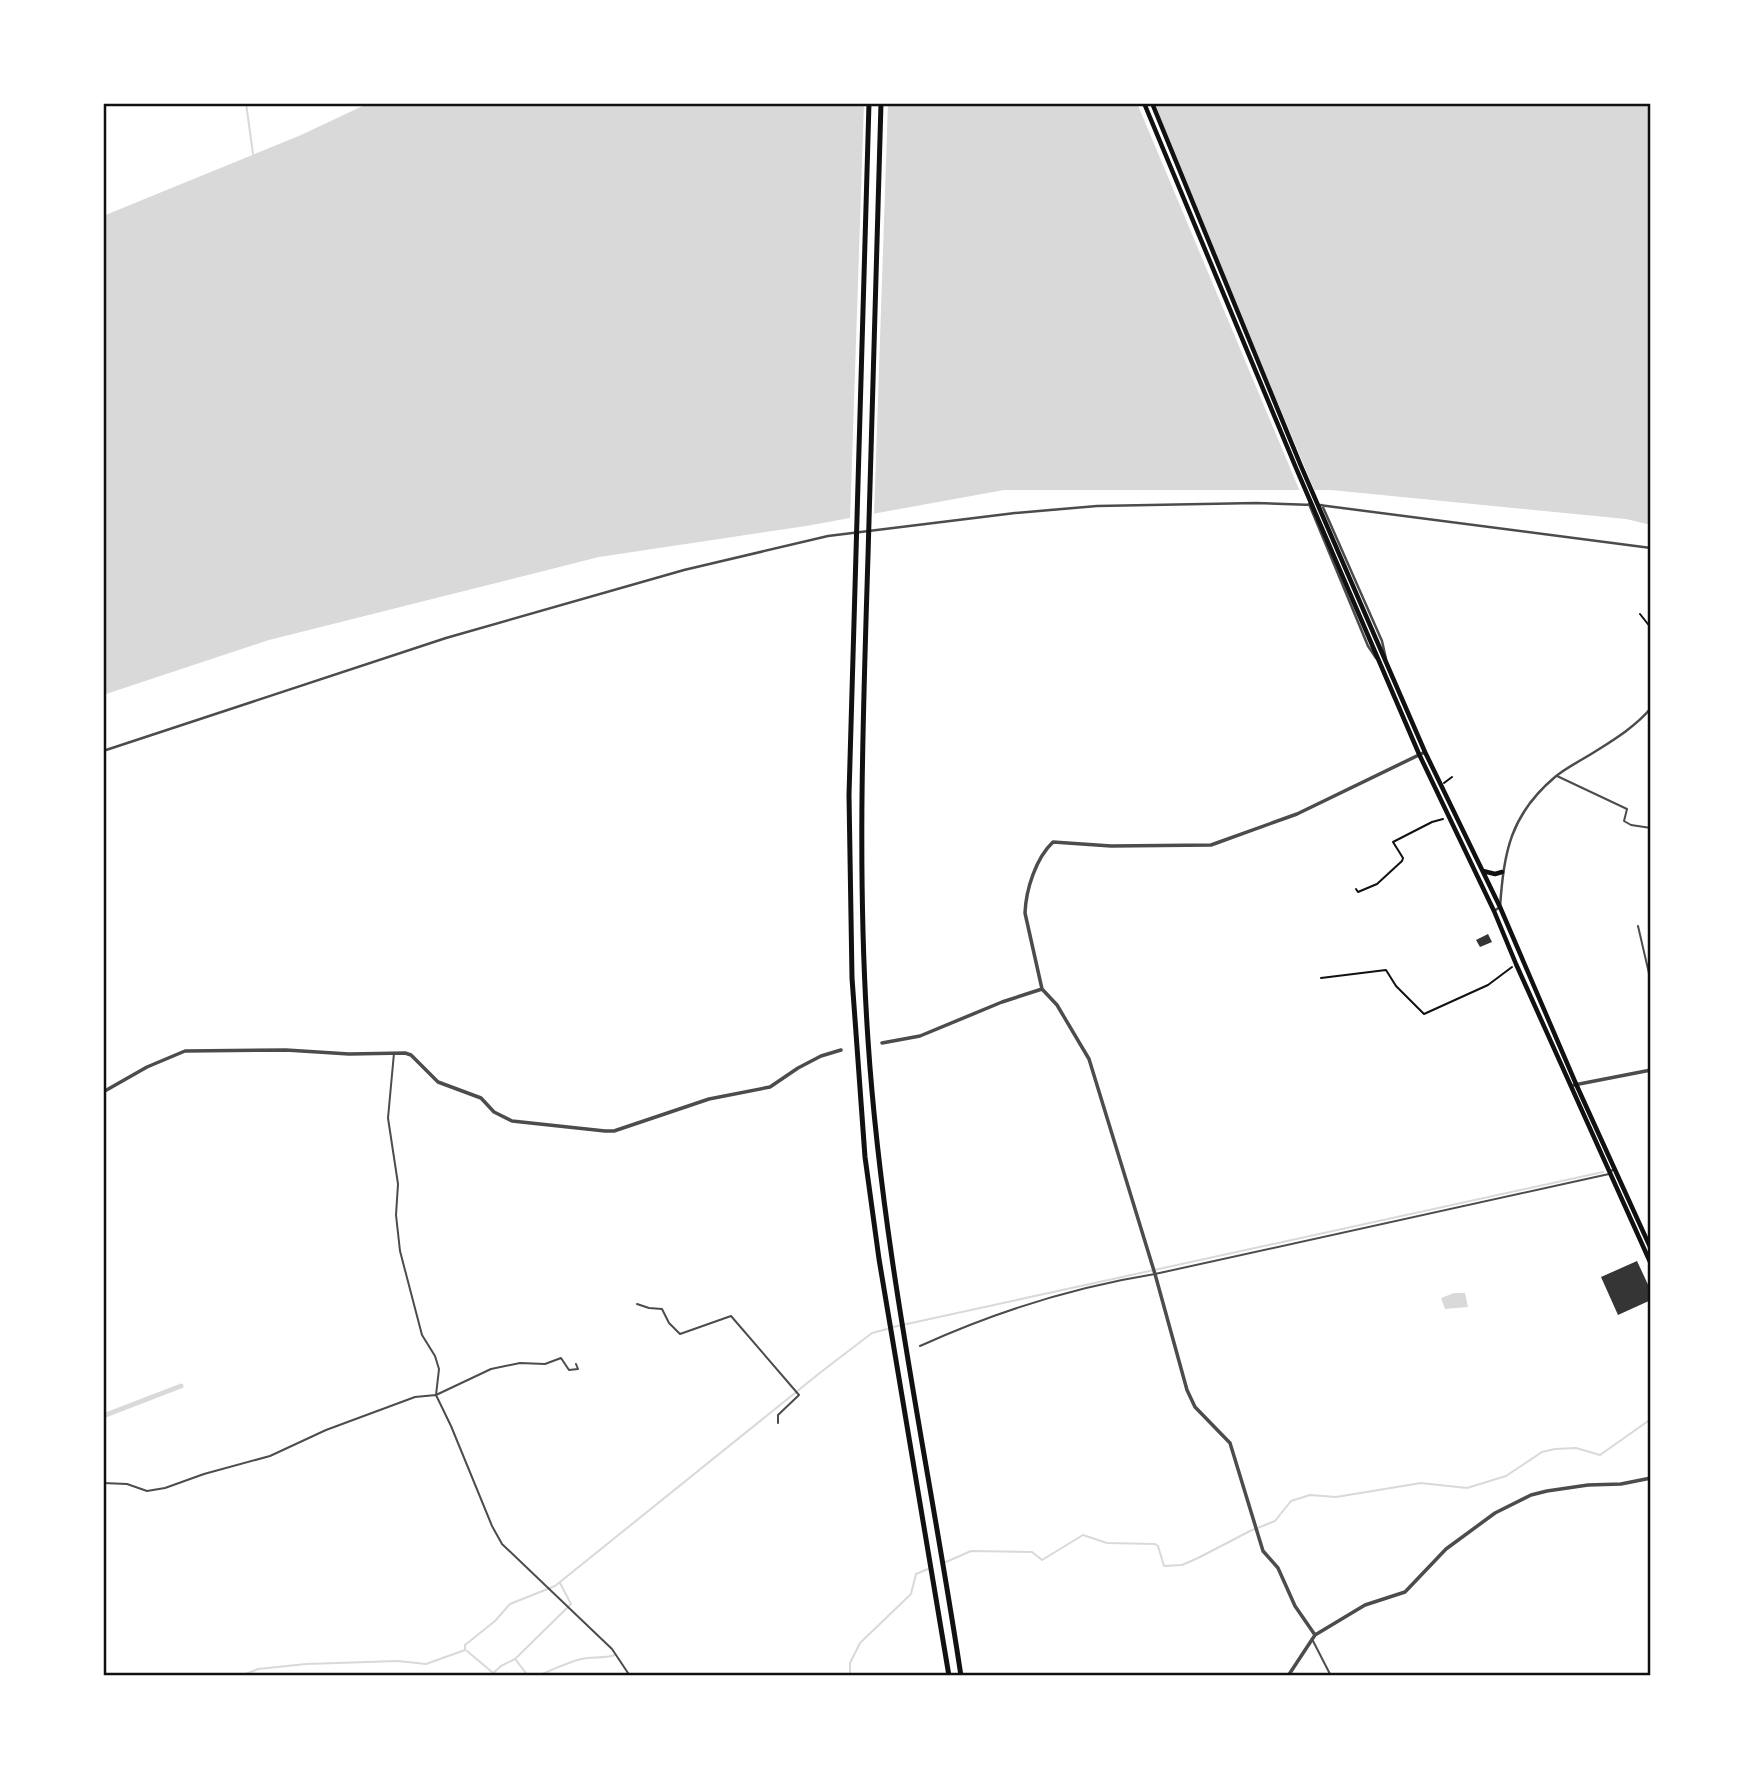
<svg xmlns="http://www.w3.org/2000/svg" width="1754" height="1779" viewBox="0 0 1754 1779" font-family="'Zilla Slab',serif">
	<style>
		.water { fill: #d9d9d9 }
		.pier { fill: #fff }
		.lines { fill: none; stroke-linecap: round; stroke-linejoin: round }
		.stream { stroke: #d9d9d9; stroke-width: 2 }
		.canal { stroke: #d9d9d9; stroke-width: 5 }
		.building { fill: #353535 }
		.path { stroke: #111; stroke-width: 2 }
		.service { stroke: #4c4c4c; stroke-width: 2 }
		.minor { stroke: #4c4c4c; stroke-width: 2.5 }
		.tertiary { stroke: #4c4c4c; stroke-width: 3.5 }
		.primary { stroke: #111; stroke-width: 4.5 }
		.motorway { stroke: #111; stroke-width: 5 }
		.neatline { fill: none; stroke: #111; stroke-width: 2.5 }
	</style>
	<rect width="100%" height="100%" fill="#fff"/>
	<path class="water" d="M369,103H1651V525L1626,519L1331,490H1004L806,526L599,557L269,640L103,695V216L301,135Z
		M1454,1293H1465L1468,1307L1445,1309L1441,1298Z"/>
	<path class="pier" d="M864,103H888L874,517L850,521Z
		M1137,103H1152L1316,494H1301Z"/>
	<g class="lines">
		<path class="stream" d="M246,103L253,154
			M893,1327L1603,1172
			M946,1562L971,1551L1032,1552L1042,1560L1083,1535L1107,1543L1155,1544L1158,1546L1164,1566L1182,1565L1198,1558L1250,1531L1275,1521L1291,1501L1310,1495L1336,1497L1421,1483L1467,1488L1506,1476L1542,1452L1555,1449L1576,1448L1600,1455L1651,1419
			M467,1651L492,1672
			M516,1660L528,1676
			M241,1676L258,1669L306,1664L398,1661L426,1664L465,1650V1645L495,1621L510,1604L555,1586L821,1372L872,1333L887,1329
			M490,1676L501,1666L515,1659L571,1604L560,1583
			M537,1676C552,1670 566,1663 581,1659C593,1656 603,1659 615,1655
			M850,1676V1663L860,1643L911,1594L916,1574L928,1569"/>
		<path class="canal" d="M103,1416L181,1386"/>
	</g>
	<path class="building" d="M1488,934L1492,942L1480,947L1476,940Z
		M1637,1261L1651,1291V1300L1618,1315L1601,1277Z"/>
	<g class="lines">
		<path class="path" d="M1640,614L1651,628
			M1444,783L1452,777
			M1356,889L1358,892L1377,884L1402,861L1403,858L1393,842L1432,822L1443,819
			M1321,978L1386,970L1396,986L1424,1014L1488,985L1512,967"/>
		<path class="service" d="M1557,776L1627,809L1624,821L1631,825L1651,828
			M1638,926L1651,982
			M394,1053L388,1118L398,1184L396,1215L400,1251L422,1335L435,1356L439,1369L436,1395L451,1426L492,1526L502,1544L612,1649L630,1676
			M637,1304L649,1308L662,1309L669,1323L680,1334L731,1316L799,1395L778,1415V1423
			M920,1346C995,1312 1074,1287 1155,1274L1609,1174L1614,1168
			M103,1483L127,1484L147,1491L165,1488L204,1474L270,1456L326,1430L415,1397L436,1395L491,1369L520,1363L545,1364L561,1358L569,1370L578,1369L576,1364
			M1312,1639L1331,1676"/>
		<path class="minor" d="M1309,504L1368,646L1376,658
			M1319,505L1651,548
			M1322,505L1382,641L1386,659
			M103,751L446,638L684,570L828,536L1015,513L1097,506L1256,503L1313,505
			M1494,911L1500,907C1504,852 1510,815 1555,777C1567,767 1582,760 1596,751C1615,739 1636,726 1651,708"/>
		<path class="tertiary" d="M882,1043L920,1036L1002,1002L1042,989
			M1574,1085L1651,1070
			M103,1092L147,1067L185,1051L286,1050L349,1054L405,1053L411,1055L438,1082L481,1098L494,1112L512,1121L605,1131H614L709,1099L770,1087L798,1068L821,1056L841,1050
			M1315,1635L1295,1606L1278,1568L1263,1551L1230,1443L1195,1407L1187,1390L1155,1274L1089,1059L1057,1005L1042,989L1025,913C1026,889 1036,858 1053,842L1111,846L1211,845L1297,814L1425,752
			M1288,1676L1315,1635L1365,1605L1405,1592L1446,1549L1495,1513L1531,1495L1547,1491L1588,1485L1621,1484L1651,1478"/>
		<path class="primary" d="M1144,103L1296,468L1419,754L1494,911L1516,964L1651,1264
			M1152,103L1301,466L1425,752L1500,907L1576,1084L1651,1249
			M1483,871L1495,874L1502,872"/>
		<path class="motorway" d="M869,103L849,795L852,978L865,1157L879,1259L949,1676
			M881,103C876,254 873,405 868,556C863,717 857,878 868,1040C882,1254 929,1464 961,1676"/>
	</g>
	<rect width="1754" height="1779" fill="none" stroke="#ffffff" stroke-width="210"/>
	<rect x="105" y="105" width="1544" height="1569" class="neatline"/>
</svg>
